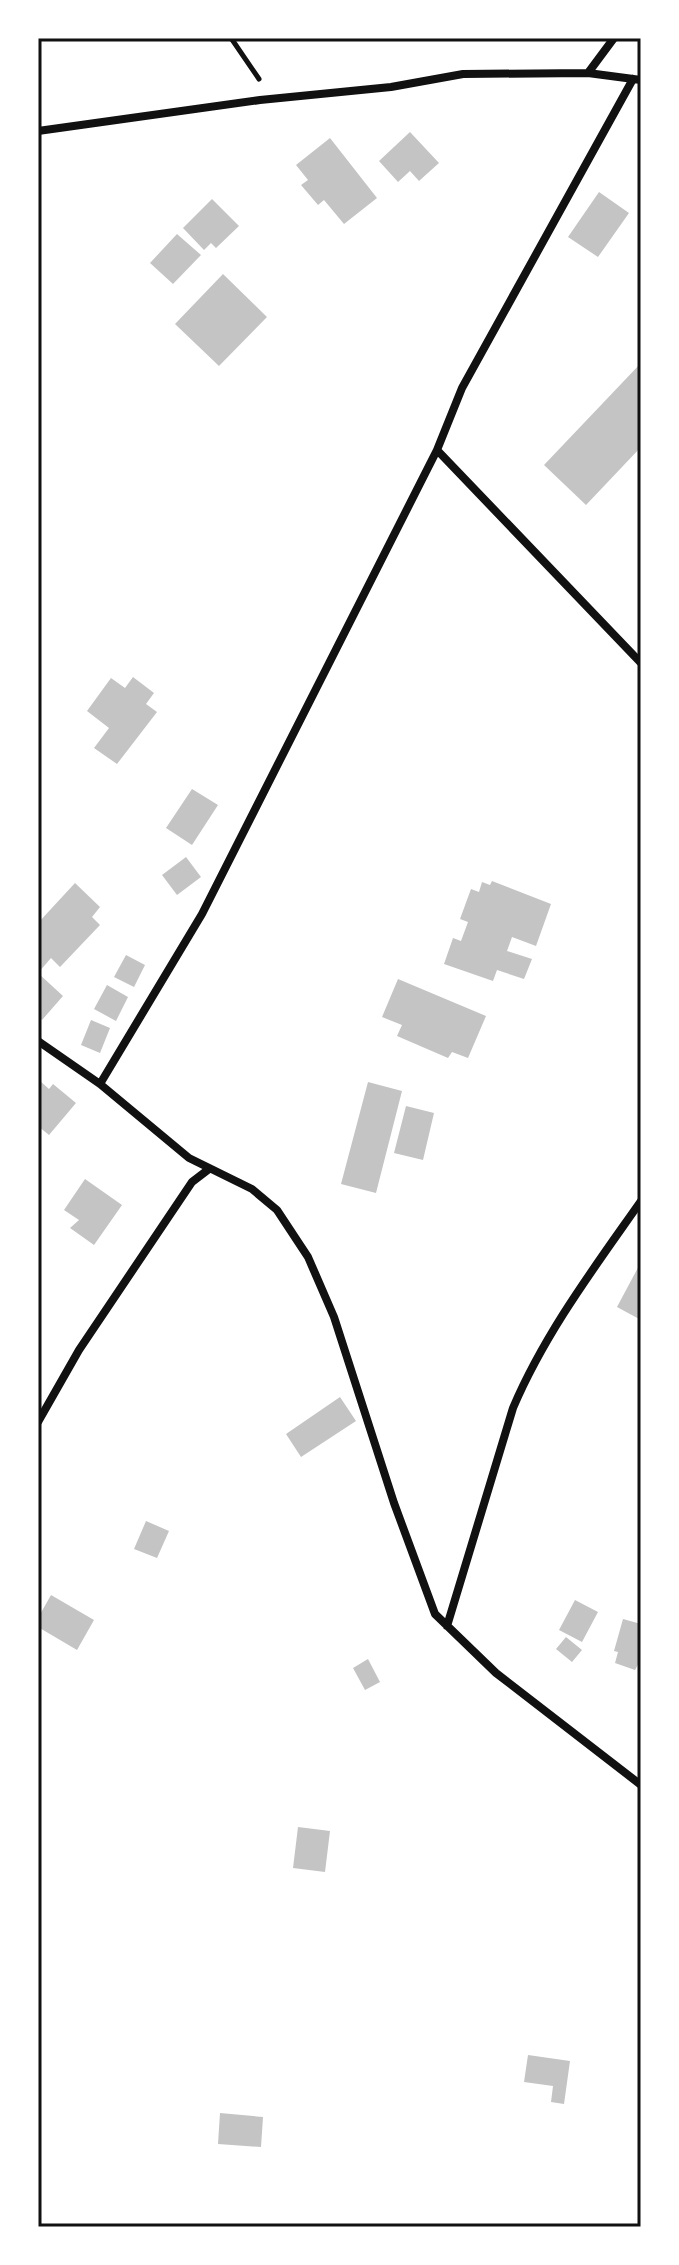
<svg xmlns="http://www.w3.org/2000/svg" width="679" height="2265" viewBox="0 0 679 2265" font-family="Manrope,sans-serif">
	<style>
		.building { fill: #c4c4c4 }
		.lines { fill: none; stroke-linecap: round; stroke-linejoin: round }
		.path { stroke: #111; stroke-width: 5 }
		.minor { stroke: #111; stroke-width: 8 }
		.neatline { fill: none; stroke: #111; stroke-width: 3 }
	</style>
	<rect width="100%" height="100%" fill="#fff"/>
	<path class="building" d="M410,132L439,163L419,181L410,171L398,182L379,161Z
		M330,138L377,198L344,224L324,200L318,205L301,185L308,180L296,165Z
		M599,192L629,213L598,257L568,237Z
		M212,199L239,226L216,248L211,243L204,250L183,228Z
		M177,234L201,255L173,284L150,263Z
		M223,274L267,317L219,366L175,324Z
		M641,363V447L586,505L544,465Z
		M133,677L154,693L146,704L157,712L117,764L94,748L109,728L87,711L111,678L125,688Z
		M192,789L218,805L192,845L166,828Z
		M186,857L201,877L177,895L162,875Z
		M492,881L551,904L536,946L512,937L507,951L532,959L524,979L497,970L493,981L444,964L453,938L461,941L468,922L460,919L471,889L479,892L482,882L490,885Z
		M75,883L100,907L92,917L100,925L60,967L51,958L38,973L63,996L42,1020L38,1016V923Z
		M126,955L145,965L134,987L114,977Z
		M398,979L486,1016L468,1058L452,1052L448,1058L397,1036L402,1025L382,1017Z
		M107,985L128,997L116,1021L94,1009Z
		M91,1020L110,1028L100,1053L81,1045Z
		M40,1081L49,1089L53,1084L76,1103L49,1135L38,1126Z
		M368,1082L402,1091L376,1193L341,1184Z
		M406,1106L434,1113L423,1160L394,1153Z
		M85,1179L122,1205L94,1245L70,1228L79,1220L64,1210Z
		M641,1262V1320L617,1307Z
		M340,1397L356,1421L301,1457L286,1434Z
		M146,1521L169,1531L157,1558L134,1549Z
		M51,1595L94,1620L77,1650L38,1627V1618Z
		M575,1600L598,1612L582,1642L559,1630Z
		M623,1619L641,1624V1659L635,1670L615,1663L618,1652L614,1651Z
		M566,1637L582,1650L572,1662L556,1649Z
		M368,1659L380,1682L365,1690L353,1668Z
		M298,1827L330,1831L325,1872L293,1868Z
		M528,2055L570,2061L564,2104L551,2102L553,2086L524,2082Z
		M220,2113L263,2117L261,2147L218,2144Z"/>
	<g class="lines">
		<path class="path" d="M231,38L259,79"/>
		<path class="minor" d="M588,73L614,38
			M633,79L462,388L437,450L641,663
			M38,131L260,100L391,87L463,74L588,73L641,80
			M38,1041L100,1084L189,1158L252,1189L277,1210L308,1257L334,1317L394,1503L435,1614L496,1673L641,1785
			M100,1084L202,914L437,450
			M38,1422L79,1350L192,1182L209,1169
			M447,1626L513,1408C545,1333 594,1268 641,1201"/>
	</g>
	<rect width="679" height="2265" fill="none" stroke="#ffffff" stroke-width="80"/>
	<rect x="40" y="40" width="599" height="2185" class="neatline"/>
</svg>
